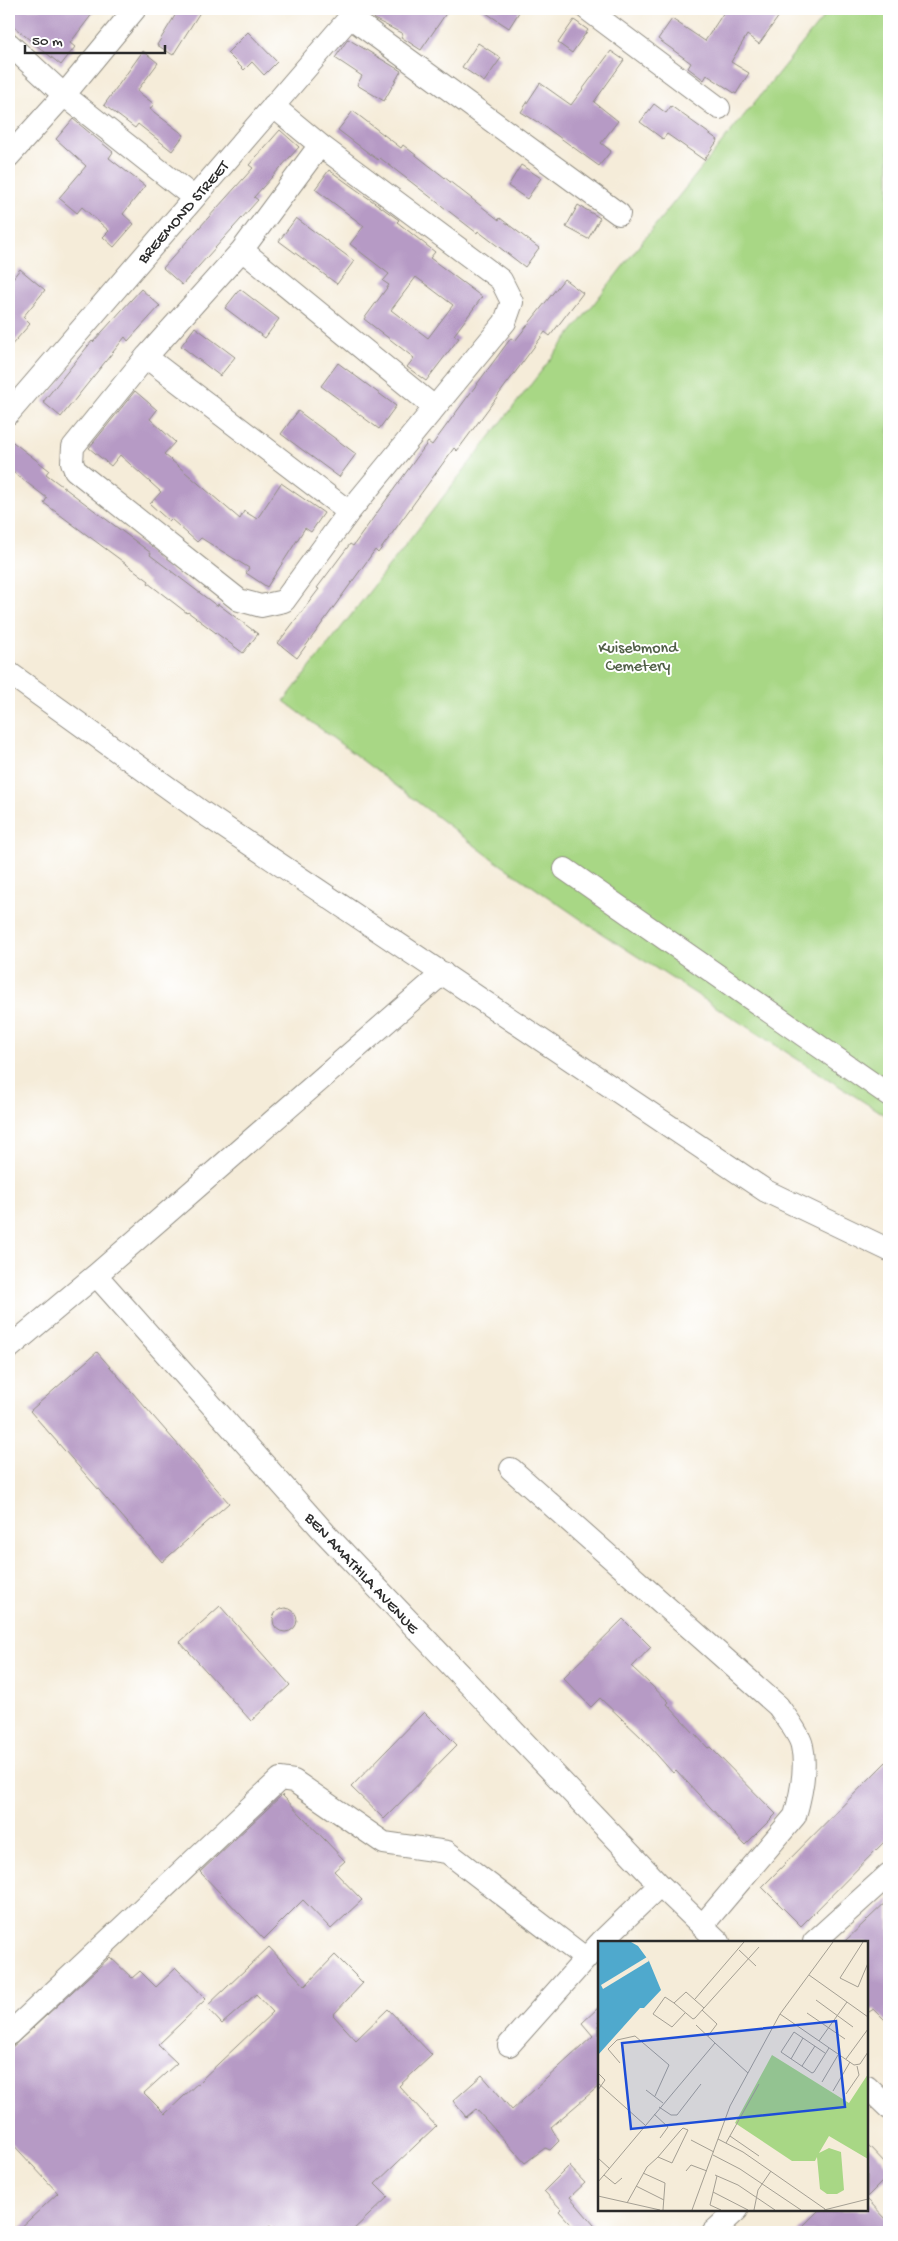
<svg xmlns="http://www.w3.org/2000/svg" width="898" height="2241" viewBox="0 0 898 2241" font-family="'Gochi Hand',sans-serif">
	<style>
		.green { fill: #a8d785; stroke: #6a8158 }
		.building { fill: #b69ac5; fill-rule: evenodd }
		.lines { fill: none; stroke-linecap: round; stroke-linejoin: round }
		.minor-casing { stroke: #908c82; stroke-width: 24 }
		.minor { stroke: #fff; stroke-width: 22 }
		.labels { text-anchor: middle; stroke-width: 4; stroke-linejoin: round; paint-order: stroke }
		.street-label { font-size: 16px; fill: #2b2b2b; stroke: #fff }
		.park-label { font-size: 16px; fill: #505f46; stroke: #fff }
		.inset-road { fill: none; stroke: #a49f93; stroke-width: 1 }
		.view { fill: #1d4ed8; fill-opacity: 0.15; stroke: #1d4ed8; stroke-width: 2.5 }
		.inset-edge { fill: none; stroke: #2b2b2b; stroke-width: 2.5 }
	</style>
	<rect width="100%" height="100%" fill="#fff"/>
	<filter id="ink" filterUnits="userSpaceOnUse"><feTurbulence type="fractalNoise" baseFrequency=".02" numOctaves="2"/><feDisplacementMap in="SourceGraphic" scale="10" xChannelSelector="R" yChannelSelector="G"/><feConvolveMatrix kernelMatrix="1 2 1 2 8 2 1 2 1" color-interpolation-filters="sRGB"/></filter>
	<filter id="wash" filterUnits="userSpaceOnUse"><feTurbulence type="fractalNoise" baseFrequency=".0096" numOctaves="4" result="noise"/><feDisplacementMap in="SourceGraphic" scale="20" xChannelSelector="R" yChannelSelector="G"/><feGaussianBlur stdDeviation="1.12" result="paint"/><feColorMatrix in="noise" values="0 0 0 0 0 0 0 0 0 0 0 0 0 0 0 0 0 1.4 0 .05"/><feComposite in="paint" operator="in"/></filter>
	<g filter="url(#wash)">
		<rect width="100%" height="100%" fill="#f5ecd9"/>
		<path class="green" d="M830,9H889V1118L601,933L494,860L284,701L645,238Z"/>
		<g id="blocks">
			<path class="building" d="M9,9H96L70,43L75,47L61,65L9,23Z
				M179,9H202L173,55L157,45Z
				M380,9H449L421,50L401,37L403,34L374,19Z
				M480,9H521L509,28Z
				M726,9H784L759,44L747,35L731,62L749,73L736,94L707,75L704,80L688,68L691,63L658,39L672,19L705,41Z
				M574,20L588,30L572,53L558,43Z
				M248,32L277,62L264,75L252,62L244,70L227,53Z
				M348,39L401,71L384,101L357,85L362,76L335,58Z
				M478,43L501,58L484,82L462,67Z
				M143,51L158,63L137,91L154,104L150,109L184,135L172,151L138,124L135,128L104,105Z
				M611,51L624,60L594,102L618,121L601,143L611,151L599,166L544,126L521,112L540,83L571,105Z
				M654,104L666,113L671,106L718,140L704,160L667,134L663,139L640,122Z
				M353,111L401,148L403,145L499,220L500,218L539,248L525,267L478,231L477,233L380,158L378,160L338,130Z
				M73,119L113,152L109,158L145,186L123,214L134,224L114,247L103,237L109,231L82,207L77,213L59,198L86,166L56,139Z
				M280,130L299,147L254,197L258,200L182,285L163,268L253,168L249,165Z
				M521,165L541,178L527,199L508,186Z
				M329,170L399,220L397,222L435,252L430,258L482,297L454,335L459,338L426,381L407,367L414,358L364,319L389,285L383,281L389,274L350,244L364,226L315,189ZM416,277L453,305L428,338L391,310Z
				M578,205L600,218L588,239L566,227Z
				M296,218L354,261L337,284L279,241Z
				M20,269L45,290L23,317L30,324L9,348V283Z
				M564,279L583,293L550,336L545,332L457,451L454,448L378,553L375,550L297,658L278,643L319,589L317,588L350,544L353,546L428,442L432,445L511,338L515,341Z
				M141,289L160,306L128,341L125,337L61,417L43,402L92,341L93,342Z
				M240,289L279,319L265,338L225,308Z
				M195,327L235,357L220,376L181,346Z
				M338,363L396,406L379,429L321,386Z
				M135,391L157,410L150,419L175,442L164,454L240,519L244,511L257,519L281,483L324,513L311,532L305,528L267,587L246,573L249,568L201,538L197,542L171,519L169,521L150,504L161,492L120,455L111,466L89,448Z
				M298,411L356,454L339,477L281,434Z
				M9,439L49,470L46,474L151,553L150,555L217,606L218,604L258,634L243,653L188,612L187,613L148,583L149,581L44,503L47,498L9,469Z
				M97,1352L229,1503L162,1562L30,1411Z
				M220,1606L290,1685L251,1721L180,1642Z
				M273 1620a12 12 0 1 1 24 0a12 12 0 1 1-24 0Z
				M623,1619L651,1647L632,1667L669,1702L667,1704L708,1748L710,1747L776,1814L745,1845L676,1770L673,1773L643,1739L600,1698L591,1707L563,1678Z
				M424,1712L457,1745L384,1819L351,1787Z
				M889,1759V1837L801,1926L762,1887Z
				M282,1795L345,1861L334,1871L362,1900L331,1929L303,1900L264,1939L200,1872Z
				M889,1899V2024L874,2009L867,2013V1942H844Z
				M269,1947L305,1986L335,1955L363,1983L333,2015L356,2040L388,2009L432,2055L399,2086L436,2126L375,2184L388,2197L351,2232H276L270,2226L263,2232H16L58,2193L9,2140V2050L110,1957L132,1978L140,1971L156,1987L176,1968L206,1999L158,2045L177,2063L144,2093L165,2114L273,2012L256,1994L222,2024L206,2007Z
				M599,2007V2086L551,2127L559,2141L550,2150L545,2148L525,2163L476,2109L466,2117L453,2101L482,2075L512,2110L593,2036L582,2023Z
				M867,2144L889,2167V2175L867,2197Z
				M569,2166L585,2183L570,2197L600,2232H578L559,2211L561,2209L544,2191Z
				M867,2199L889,2222V2232H797L819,2210H867Z"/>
		</g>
	</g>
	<g filter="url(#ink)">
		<use href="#blocks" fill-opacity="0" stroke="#908c82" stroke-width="1"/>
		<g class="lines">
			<defs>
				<path id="minor" d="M587,9L719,108
					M350,17L619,214
					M9,44L64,95L193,197
					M273,106L320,145L501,280L512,302L505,322L349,512L284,601L261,606L239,600L75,470L72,462L73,447L146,357L242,250L320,145
					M9,156L64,95L135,9
					M242,250L434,407
					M146,357L349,512
					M9,413L357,9
					M9,673L202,812L766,1191L889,1250
					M565,869L889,1095
					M96,1275L443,973
					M9,1348L96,1275L325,1533L660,1885L719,1942
					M511,1469L778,1706C785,1716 800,1735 802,1746C807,1768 801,1795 795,1816L702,1926
					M601,1942L660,1885
					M814,1942L889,1874
					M9,2034L280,1779L294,1781L384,1843L447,1852L585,1958
					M509,2045L599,1944
					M867,2087L889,2108
					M713,2232L737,2210"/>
			</defs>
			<use href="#minor" class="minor-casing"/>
			<use href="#minor" class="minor"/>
		</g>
	</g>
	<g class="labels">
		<g class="street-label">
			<text transform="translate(182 211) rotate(-49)" y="6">BREEMOND STREET</text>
			<text transform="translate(363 1572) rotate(47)" y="6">BEN AMATHILA AVENUE</text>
		</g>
		<g class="park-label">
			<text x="638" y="652">Kuisebmond<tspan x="638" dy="18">Cemetery</tspan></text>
		</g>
	</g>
	<g transform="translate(598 1941)">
		<rect width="270" height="270" fill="#f5ecd9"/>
		<path d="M174,114L251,162L270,133V218L231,195L221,212L231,207L243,211L246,249L239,253H229L222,248L219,216L217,220H194L137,182Z" fill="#a8d785"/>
		<path d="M0,1H33L40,5L51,20L63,49L46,67H42L0,114Z" fill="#4fa9cd"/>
		<path d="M49,16L51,20L5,48L3,44Z" fill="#f5ecd9"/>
		<path class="inset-road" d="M265,1L242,37L260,46L270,22M141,9L158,25M211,34L270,76M97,58L146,1M218,59L255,86M76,62L67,56L55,73L74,86L87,72M106,67L88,51L76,62L95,78L97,77L106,67L161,6M104,69L119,83L110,95M209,72L247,98M182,73L256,124L262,123L270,111M221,100L249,61M117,102L150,132M227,112L196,91L183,111L214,132L216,131L231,107M193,118L205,97M248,118L270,88M22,122L10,108L19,99L37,95L71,124L57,155M204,125L217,105M0,132L7,139L0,149M224,141L240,114M0,142L47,184M48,149L65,162M235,150L252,121M248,153L261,134L259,125M61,166L73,174H79L103,143M56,173L70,186L62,197M132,195L161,215M120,198L145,211L227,268M93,199L116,211M128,202L161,143M115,214L142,228L203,269M0,217L12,228M88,230L93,224L109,230M45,232L67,242L65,269M6,234L17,243L24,237M117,234L140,244L177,269M119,235L112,264L123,269M0,241L117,102L98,84M38,245L66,259M115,251L150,269M0,255L62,269M29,262L49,226L60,216L74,222L90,189L85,187L82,190L60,216M94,269L132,165L182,73L235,1M156,269L160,249L173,230M226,269L270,258"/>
		<path class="view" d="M238,80L247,166L33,188L24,102Z"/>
		<rect width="270" height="270" class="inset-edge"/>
	</g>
	<rect width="898" height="2241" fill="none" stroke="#fff" stroke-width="30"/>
	<path d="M25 45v8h140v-8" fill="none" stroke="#2b2b2b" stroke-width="2.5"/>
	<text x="32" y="45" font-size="15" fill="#2b2b2b" stroke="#ffffff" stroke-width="4" paint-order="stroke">50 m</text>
</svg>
